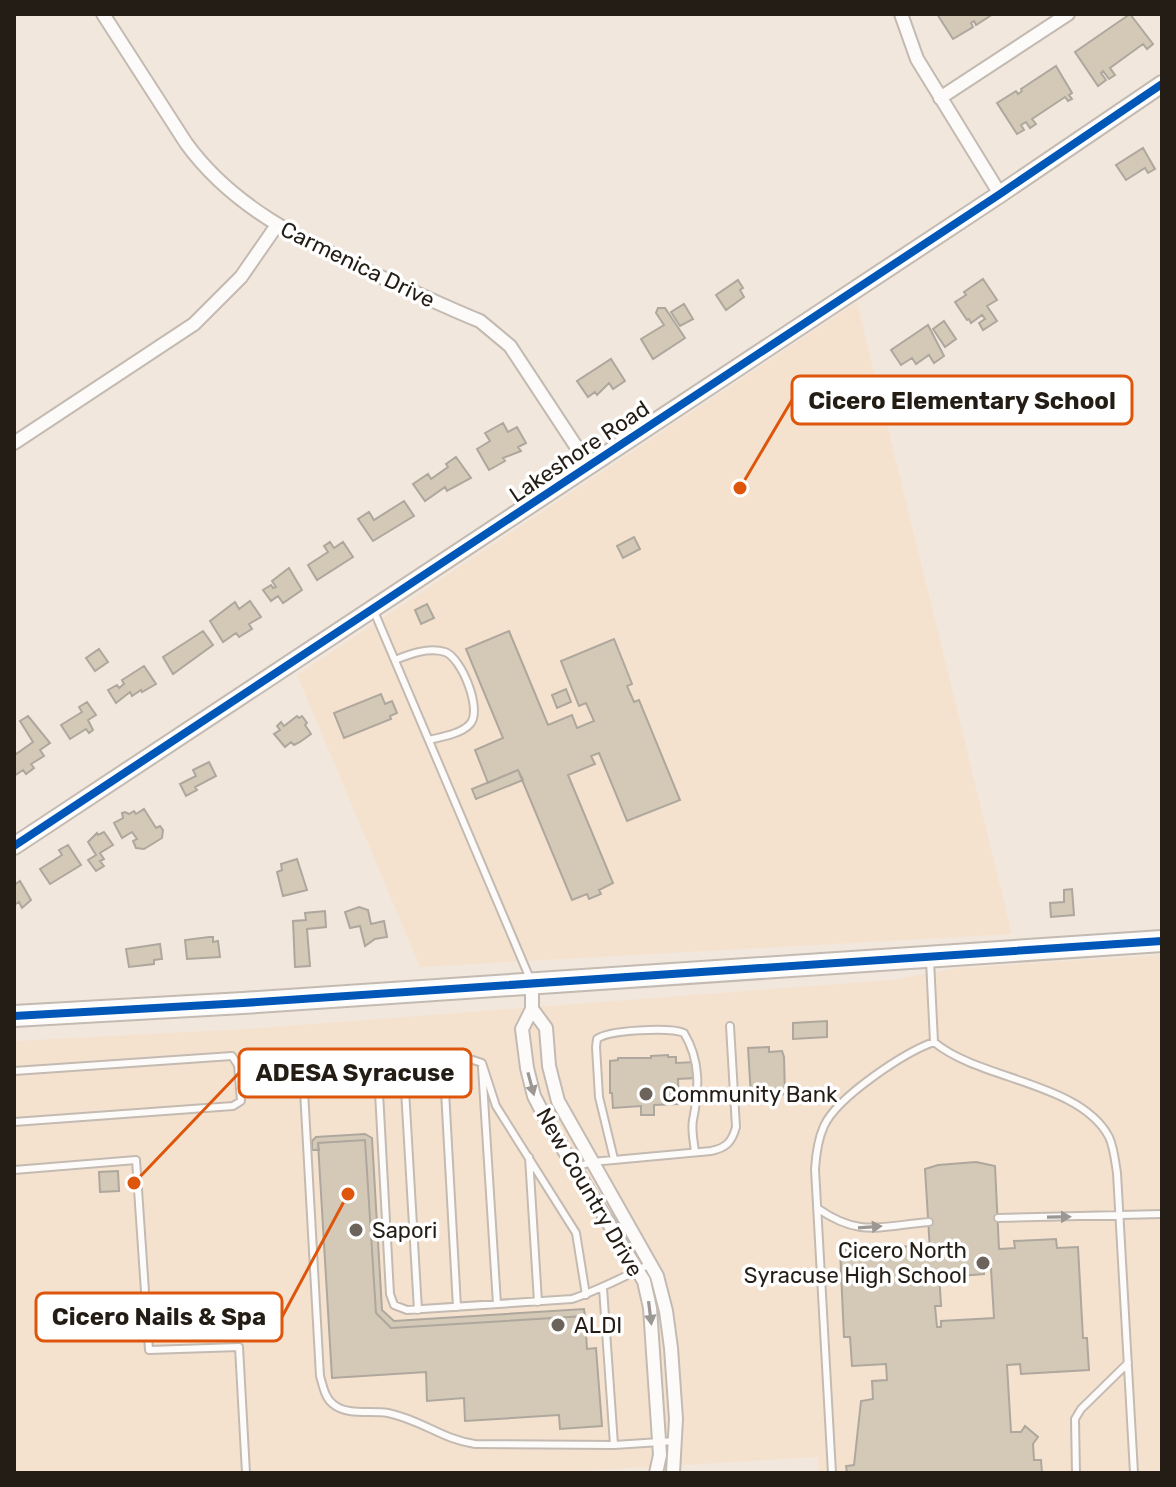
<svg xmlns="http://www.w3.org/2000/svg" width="1176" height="1487" viewBox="0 0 1176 1487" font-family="Rubik,sans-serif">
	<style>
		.built { fill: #f5e2ce }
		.building { fill: #d3c9b6; stroke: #aea79d; stroke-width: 2; fill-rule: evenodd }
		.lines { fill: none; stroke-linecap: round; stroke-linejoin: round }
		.service-casing { stroke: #c3bab2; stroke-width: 10 }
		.minor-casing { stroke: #c3bab2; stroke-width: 16 }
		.tertiary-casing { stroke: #c3bab2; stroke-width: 20 }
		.primary-casing { stroke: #c3bab2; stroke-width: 24 }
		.service { stroke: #fdfbfa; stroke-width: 6 }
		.minor { stroke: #fdfbfa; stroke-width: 12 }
		.tertiary { stroke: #fdfbfa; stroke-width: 16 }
		.primary { stroke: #fdfbfa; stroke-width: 20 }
		.cycleway-casing { stroke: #fff; stroke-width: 13 }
		.cycleway { stroke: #0057b8; stroke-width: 8 }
		.oneway { fill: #9b9793 }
		.poi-dot { fill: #6c645b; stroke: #fff; stroke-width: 3 }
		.labels { text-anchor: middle; stroke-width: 7; stroke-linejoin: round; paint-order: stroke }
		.street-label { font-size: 22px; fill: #241d15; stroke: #fff }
		.poi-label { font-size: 22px; fill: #241d15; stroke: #fff; text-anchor: start }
		.leader { fill: none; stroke: #de560c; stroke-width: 3 }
		.callout-dot { fill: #de560c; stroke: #fff; stroke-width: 3 }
		.callout { fill: #fff; stroke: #de560c; stroke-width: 3 }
		.callout-label { font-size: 24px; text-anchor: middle; font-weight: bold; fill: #241d15 }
	</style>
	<rect width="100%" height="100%" fill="#f2e7dc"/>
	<path class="built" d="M857,302L1012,934L420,967L297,675Z
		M1162,955V1473H819L818,1457L546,1473H14V1041L246,1029L891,980L957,968Z"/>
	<path class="building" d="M937,14H993L976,25L974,21L971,23L973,27L953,39Z
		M1130,14L1153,44L1147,49L1143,44L1110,68L1115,75L1109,79L1103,71L1101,73L1106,80L1098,86L1075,52Z
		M1056,66L1072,93L1069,95L1072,99L1068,101L1065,97L1032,119L1036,124L1030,128L1026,122L1021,125L1024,130L1017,134L997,103L1016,91L1018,94L1022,91L1021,89Z
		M1143,148L1155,169L1148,173L1145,168L1126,180L1116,165Z
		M983,279L997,300L987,306L997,321L983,330L979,323L985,319L982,315L971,323L969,319L967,320L955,302L966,295L964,292Z
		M738,280L743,288L740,290L744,297L726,310L716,295Z
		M684,304L693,319L680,326L671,312Z
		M658,308H665L685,338L653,359L641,339L664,325L656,313Z
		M944,321L956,339L945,347L933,329Z
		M928,325L944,356L934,363L929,355L916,364L912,358L901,365L891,350Z
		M611,359L625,381L613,389L609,383L597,395L595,392L588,397L577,381Z
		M503,423L508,432L517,427L526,443L518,447L521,451L503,458L505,461L489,470L477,449L490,441L485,433Z
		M456,457L471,478L447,491L445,487L425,501L413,484L428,474L431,479L448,467L446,464Z
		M404,501L414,516L373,541L358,519L369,512L374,520Z
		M634,537L640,549L623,558L617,546Z
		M330,542L334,548L343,542L353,557L317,580L308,565L328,552L324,546Z
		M289,568L302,590L283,603L278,596L271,601L263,590L271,585L273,588L276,587L272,581Z
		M250,601L261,617L249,624L252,629L239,637L236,633L223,642L210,621L235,602L239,609Z
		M427,604L434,618L421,624L415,610Z
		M203,631L213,645L173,674L163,657Z
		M509,631L548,725L572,715L577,728L594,721L586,703L579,706L561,661L614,639L632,684L627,686L634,702L639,700L680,800L627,821L599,753L591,756L595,764L568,775L613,883L599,890L601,894L589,899L587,894L572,900L518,770L488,783L475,750L503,738L466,649Z
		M99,649L108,662L95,671L86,658Z
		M144,666L156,684L142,692L141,690L132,696L130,692L116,703L108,690L117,685L119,688L124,684L122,680Z
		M566,689L571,702L557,708L552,695Z
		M381,694L385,704L392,701L397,713L390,716L391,719L344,738L334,713Z
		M87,702L96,715L88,720L93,730L89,733L86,729L70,739L61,725L82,712L79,707Z
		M28,716L50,743L40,750L44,756L31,764L34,768L26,774L23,770L14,776V751L16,754L33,742L20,721Z
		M297,716L299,718L302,716L307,723L305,725L311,734L300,742L294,745L291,742L285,747L274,734L280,730L277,726L281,722L284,726Z
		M209,762L216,776L195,787L197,790L186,796L180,784L196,776L193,770Z
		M518,770L523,780L476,799L472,789Z
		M144,809L156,828L160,826L163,830L162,838L144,849L136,848L133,841L137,839L132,832L122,838L114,823L123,818L122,813L125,812L129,814L134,811L136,814Z
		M104,832L113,845L100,853L104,859L100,861L104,866L96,871L88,860L96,855L88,842L97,833L98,835Z
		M68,845L81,865L50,884L40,869L62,855L59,850Z
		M297,859L307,890L283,896L277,872L282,870L281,864Z
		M20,881L31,900L22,908L19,902L14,905V885Z
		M1072,889L1074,915L1051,917L1050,903L1064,902V890Z
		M359,907L368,910L371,924L384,921L387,937L375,939L365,946L360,926L350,928L345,912Z
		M325,911L326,927L307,929L310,966L295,967L293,921L306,920L305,913Z
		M209,937H213V942L218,941L220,957L187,959L185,940Z
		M160,944L162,959L154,960V964L129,967L126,949Z
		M827,1021V1037L793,1039V1023Z
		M769,1047V1052L782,1051L784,1057L785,1094L764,1098L763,1095L751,1096L748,1048Z
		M668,1055V1057H676V1063L695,1062L696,1078L678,1079L679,1104L654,1105V1115H641V1106L613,1108L612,1093H610V1061L618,1060V1058H651V1056Z
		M365,1134L372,1138L382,1310L394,1321L584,1309L585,1316L391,1328L376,1313L365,1140L318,1143L319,1150H312V1141L316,1137Z
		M365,1140L376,1313L391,1328L585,1316L587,1349L596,1348L602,1426L560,1429L559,1415L465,1421L464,1398L427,1401L426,1372L332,1378L318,1143Z
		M976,1162L995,1166L999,1249L1015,1248L1014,1241L1056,1239L1057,1248L1078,1247L1083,1338H1087L1089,1370L1021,1374L1020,1364L1007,1365L1011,1432H1021L1025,1426L1038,1437L1033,1444L1034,1460H1041L1042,1473H847L846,1466L854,1465L861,1401L873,1399L872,1381L887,1380L886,1364L852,1366L850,1337H844L840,1250L913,1246V1253L930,1251L925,1169L938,1165ZM984,1269H991L994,1318L941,1321V1327H937L935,1306H941L939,1271H948V1277L984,1274Z
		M118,1171L119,1191L100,1192L99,1172Z"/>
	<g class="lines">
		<defs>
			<path id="service" d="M373,609L531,981
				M395,660C410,654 428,647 445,652C461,657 483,710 470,724C461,734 441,737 429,740
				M934,1042C979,1080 1080,1082 1109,1137C1114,1148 1115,1161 1117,1173L1134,1473
				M443,1055L457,1307
				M377,1056L312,1058L303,1073L320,1376C323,1386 325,1398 333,1404C347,1416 371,1410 388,1413C422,1420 441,1439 475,1444L614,1445
				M403,1056L418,1310
				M482,1067L497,1304
				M14,1071L232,1056L238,1065L241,1101L233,1106L14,1122
				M529,1157L538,1302
				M614,1159L599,1097L596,1047L597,1039C607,1030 670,1027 684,1033C701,1061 699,1090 693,1120C691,1130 694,1142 695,1152
				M576,1167L592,1162L711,1151C726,1148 732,1142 736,1127L730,1026
				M14,1170L136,1160L149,1350L239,1347L246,1473
				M817,1208C860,1238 880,1226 929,1222
				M998,1218L1162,1214
				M603,1288L614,1445L675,1441
				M586,1295L576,1233L496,1106L482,1063L458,1055L377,1056L390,1294L394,1305L407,1310L572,1299C599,1290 624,1277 650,1264
				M832,1473L815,1169C816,1154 818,1139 824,1126C837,1097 905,1052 934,1042L930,960
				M1076,1473L1075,1419L1081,1409L1128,1363"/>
			<path id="minor" d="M103,14L186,143C233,208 302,240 372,273C408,289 443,306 480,321L510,346L589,466
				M901,14L917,59L1000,194
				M940,98L1068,14
				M14,443L194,324L241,277L277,225
				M532,984V1009L522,1029L527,1068L534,1096L551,1129L644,1281L650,1308L660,1455L656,1473
				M532,1009L546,1028L549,1066L558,1101L657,1276L666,1311L671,1348L676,1419L673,1473"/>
			<path id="tertiary" d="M14,846L1000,194L1162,84"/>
			<path id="primary" d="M14,1016L243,1003L1162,941"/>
		</defs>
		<use href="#service" class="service-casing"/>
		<use href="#minor" class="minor-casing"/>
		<use href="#tertiary" class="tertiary-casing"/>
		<use href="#primary" class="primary-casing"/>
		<use href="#service" class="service"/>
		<use href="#minor" class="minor"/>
		<use href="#tertiary" class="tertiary"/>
		<use href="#primary" class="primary"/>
		<defs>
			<path id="cycleway" d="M14,846L1000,194L1162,84
				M14,1016L243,1003L1162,941"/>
		</defs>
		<use href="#cycleway" class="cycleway-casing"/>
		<use href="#cycleway" class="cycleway"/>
	</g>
	<defs><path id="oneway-solid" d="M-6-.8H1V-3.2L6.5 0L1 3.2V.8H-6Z" transform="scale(2)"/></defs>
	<g class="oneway">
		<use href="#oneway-solid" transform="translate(531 1084) rotate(75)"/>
		<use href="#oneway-solid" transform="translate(1059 1217) rotate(-1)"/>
		<use href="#oneway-solid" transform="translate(870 1227) rotate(-4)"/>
		<use href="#oneway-solid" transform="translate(650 1313) rotate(83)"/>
	</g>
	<g class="poi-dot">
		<circle cx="646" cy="1094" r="8"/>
		<circle cx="356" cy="1230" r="8"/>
		<circle cx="983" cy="1263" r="8"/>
		<circle cx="558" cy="1325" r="8"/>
	</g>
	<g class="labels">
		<g class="street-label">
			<text transform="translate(358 264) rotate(26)" y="8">Carmenica Drive</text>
			<text transform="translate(579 451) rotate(-34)" y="8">Lakeshore Road</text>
			<text transform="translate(590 1192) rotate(60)" y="8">New Country Drive</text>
		</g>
		<g class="poi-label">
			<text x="662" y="1102">Community Bank</text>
			<text x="372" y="1238">Sapori</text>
			<text x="967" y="1258" text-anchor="end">Cicero North<tspan x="967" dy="25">Syracuse High School</tspan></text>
			<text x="574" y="1333">ALDI</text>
		</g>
	</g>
	<path class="leader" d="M740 488L792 400M134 1183L239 1073M348 1194L282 1317"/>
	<g class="callout-dot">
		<circle cx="740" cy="488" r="8"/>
		<circle cx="134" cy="1183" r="8"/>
		<circle cx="348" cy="1194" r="8"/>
	</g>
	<g class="callout">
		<rect x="792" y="376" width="340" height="48" rx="8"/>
		<rect x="239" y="1049" width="232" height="48" rx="8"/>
		<rect x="36" y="1293" width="246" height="48" rx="8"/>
	</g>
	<g class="callout-label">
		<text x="962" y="409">Cicero Elementary School</text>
		<text x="355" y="1081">ADESA Syracuse</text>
		<text x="159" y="1325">Cicero Nails &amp; Spa</text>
	</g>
	<rect width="1176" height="1487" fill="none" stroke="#241d15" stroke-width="32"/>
</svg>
